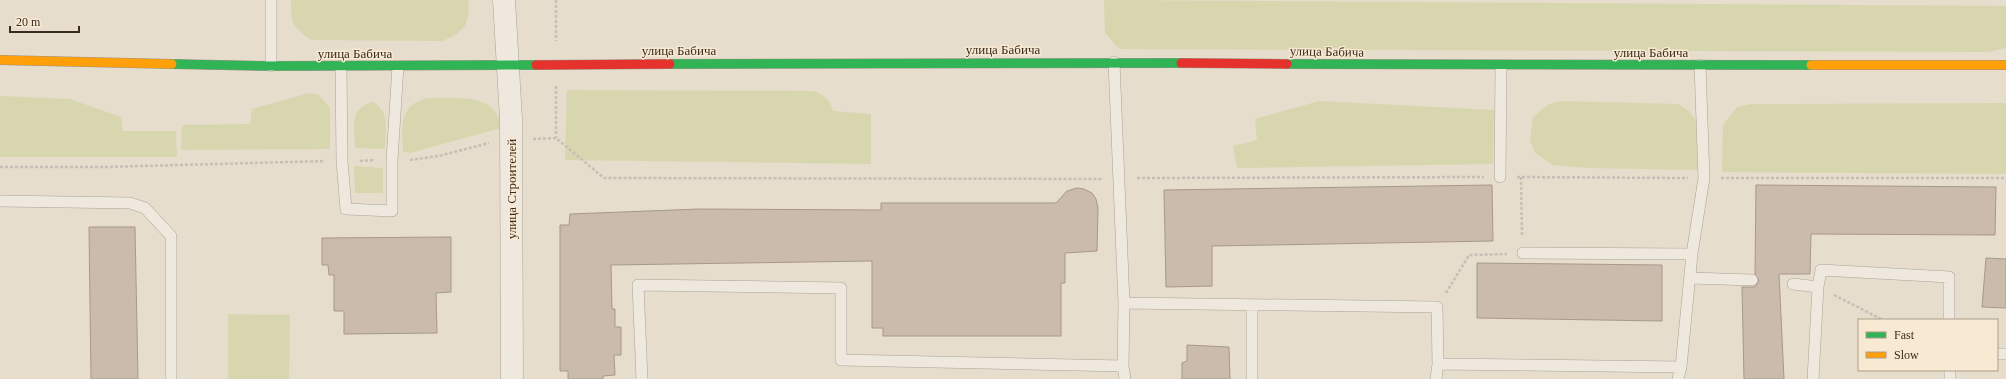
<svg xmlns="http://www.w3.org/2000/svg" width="2006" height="379" viewBox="0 0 2006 379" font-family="'Times New Roman',serif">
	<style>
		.green { fill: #d8d6ae }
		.building { fill: #cabbad; stroke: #a7988b }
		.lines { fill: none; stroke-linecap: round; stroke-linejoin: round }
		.lane-casing { stroke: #aba296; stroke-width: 12 }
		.street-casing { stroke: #aba296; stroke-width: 23 }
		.fast-casing { stroke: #9b9186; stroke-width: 10 }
		.slow-casing { stroke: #9b9186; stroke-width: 10 }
		.jam-casing { stroke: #9b9186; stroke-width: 10 }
		.path { stroke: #c7bfb6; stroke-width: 2.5; stroke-dasharray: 3 2; stroke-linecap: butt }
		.lane { stroke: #eee8df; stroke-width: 11 }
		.street { stroke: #eee8df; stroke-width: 22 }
		.fast { stroke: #30b455; stroke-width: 9 }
		.slow { stroke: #ff9f0a; stroke-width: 9 }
		.jam { stroke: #e5322d; stroke-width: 9 }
		.labels { text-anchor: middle; stroke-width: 3; stroke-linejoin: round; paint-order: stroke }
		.street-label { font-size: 13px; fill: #3b2a1d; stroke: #f8ead2 }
	</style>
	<rect width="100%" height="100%" fill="#e6ddcc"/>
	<path class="green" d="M291,0H469C468,6 469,11 468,16C467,30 452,38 441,41L311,40C292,26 291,23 291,0Z
		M1104,0L2006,6V48L1988,52L1119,49L1105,33Z
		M567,90L814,91C825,96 830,99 833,111L871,114V164L565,160Z
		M309,93L319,95L330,108V149L181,150L182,125L250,124L252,109Z
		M0,96L70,99L121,117L123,131H176L177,157H0Z
		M428,98C455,99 497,91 501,128L410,153L403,152C402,127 398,105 428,98Z
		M1319,101L1494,110L1493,164L1237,168L1233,146L1257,140L1255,119Z
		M1560,101L1678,104L1689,111L1696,121L1698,170L1587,168L1553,165L1535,153L1530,140L1533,117L1547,105Z
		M373,102C391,113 385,129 385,149L355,148C355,128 348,108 373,102Z
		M2006,103V174L1722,172L1723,125L1737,107L1752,104Z
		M354,166L383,168V193H355Z
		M228,314L290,315L289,379H228Z"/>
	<path class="building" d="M1492,185L1493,241L1212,246V286L1166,287L1164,190Z
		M1756,185L1996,187L1995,235L1811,234L1810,274H1779L1784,379H1744L1742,287H1755L1759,281L1755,274Z
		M1077,188L1084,189L1092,193L1096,199L1098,208L1097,251L1065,253V283H1061V336H883V328H872V261L611,265L612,309H615V327H621V355H614L615,375L603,376V379H568V371H560V225H569L570,214L699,209L881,210V203H1056L1067,191Z
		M89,227H135L138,379H91Z
		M451,237V292L436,293L437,333L344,334V311H334V275H329L328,265H322V238Z
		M1986,258L2006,259V308L1982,307Z
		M1477,263L1662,265V321L1477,318Z
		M1187,345L1229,347L1230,379H1182V363L1187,361Z"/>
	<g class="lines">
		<defs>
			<path id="lane" d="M271,66V0
				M341,66L342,161L346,209L392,211V160L398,66
				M1500,177L1501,65
				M0,201L130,203L145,208L171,236V379
				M1523,253L1692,254
				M1691,278L1752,280
				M1793,284L1818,287L1821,270L1949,277V320
				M1124,303L1437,307L1438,364L1436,379
				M1997,354H2006
				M1438,364L1681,367L1692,254L1704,178L1700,65
				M1123,366L1125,379
				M1950,370V379
				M642,379L638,285L841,288V360L1123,366L1124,303L1114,62
				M1252,379V306
				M1678,379L1681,367
				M1813,379L1818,287"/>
			<path id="street" d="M504,0L511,119L512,379"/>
			<path id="fast" d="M172,64L271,66L536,65
				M670,64L1181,63
				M1287,64L1811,65"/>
			<path id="slow" d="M0,60L172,64
				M1811,65H2006"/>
			<path id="jam" d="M1181,63L1287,64
				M536,65L670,64"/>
		</defs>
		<use href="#lane" class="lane-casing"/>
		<use href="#street" class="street-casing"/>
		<use href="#fast" class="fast-casing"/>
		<use href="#slow" class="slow-casing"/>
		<use href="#jam" class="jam-casing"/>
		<path class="path" d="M556,0V41
			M556,86V138
			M533,139L556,138L604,178L1102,179
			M410,160L439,156L489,143
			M360,161L375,160
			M0,167H106L325,161
			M1517,177L1688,178
			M1521,177L1522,235
			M1137,178L1484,177
			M1721,178H2006
			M1446,293L1469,255L1507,254
			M1834,295L1883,320"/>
		<use href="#lane" class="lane"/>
		<use href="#street" class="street"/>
		<use href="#fast" class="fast"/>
		<use href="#slow" class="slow"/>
		<use href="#jam" class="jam"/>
	</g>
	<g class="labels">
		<g class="street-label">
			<text x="1003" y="54">улица Бабича</text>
			<text x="679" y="55">улица Бабича</text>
			<text transform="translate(1327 51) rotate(1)" y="5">улица Бабича</text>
			<text x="1651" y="57">улица Бабича</text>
			<text x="355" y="58">улица Бабича</text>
			<text transform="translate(511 189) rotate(-90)" y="5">улица Строителей</text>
		</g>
	</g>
	<rect x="1858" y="319" width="140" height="52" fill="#f8ead2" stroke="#ac9d8a"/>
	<rect x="1866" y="332" width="20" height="6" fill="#30b455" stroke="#ac9d8a"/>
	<text x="1894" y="339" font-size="12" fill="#3b2a1d">Fast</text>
	<rect x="1866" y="352" width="20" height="6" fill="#ff9f0a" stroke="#ac9d8a"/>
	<text x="1894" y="359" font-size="12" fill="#3b2a1d">Slow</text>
	<path d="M10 26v6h69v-6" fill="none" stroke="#3b2a1d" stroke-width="2"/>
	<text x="16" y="26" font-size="12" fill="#3b2a1d" stroke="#f8ead2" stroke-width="3" paint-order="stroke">20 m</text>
</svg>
